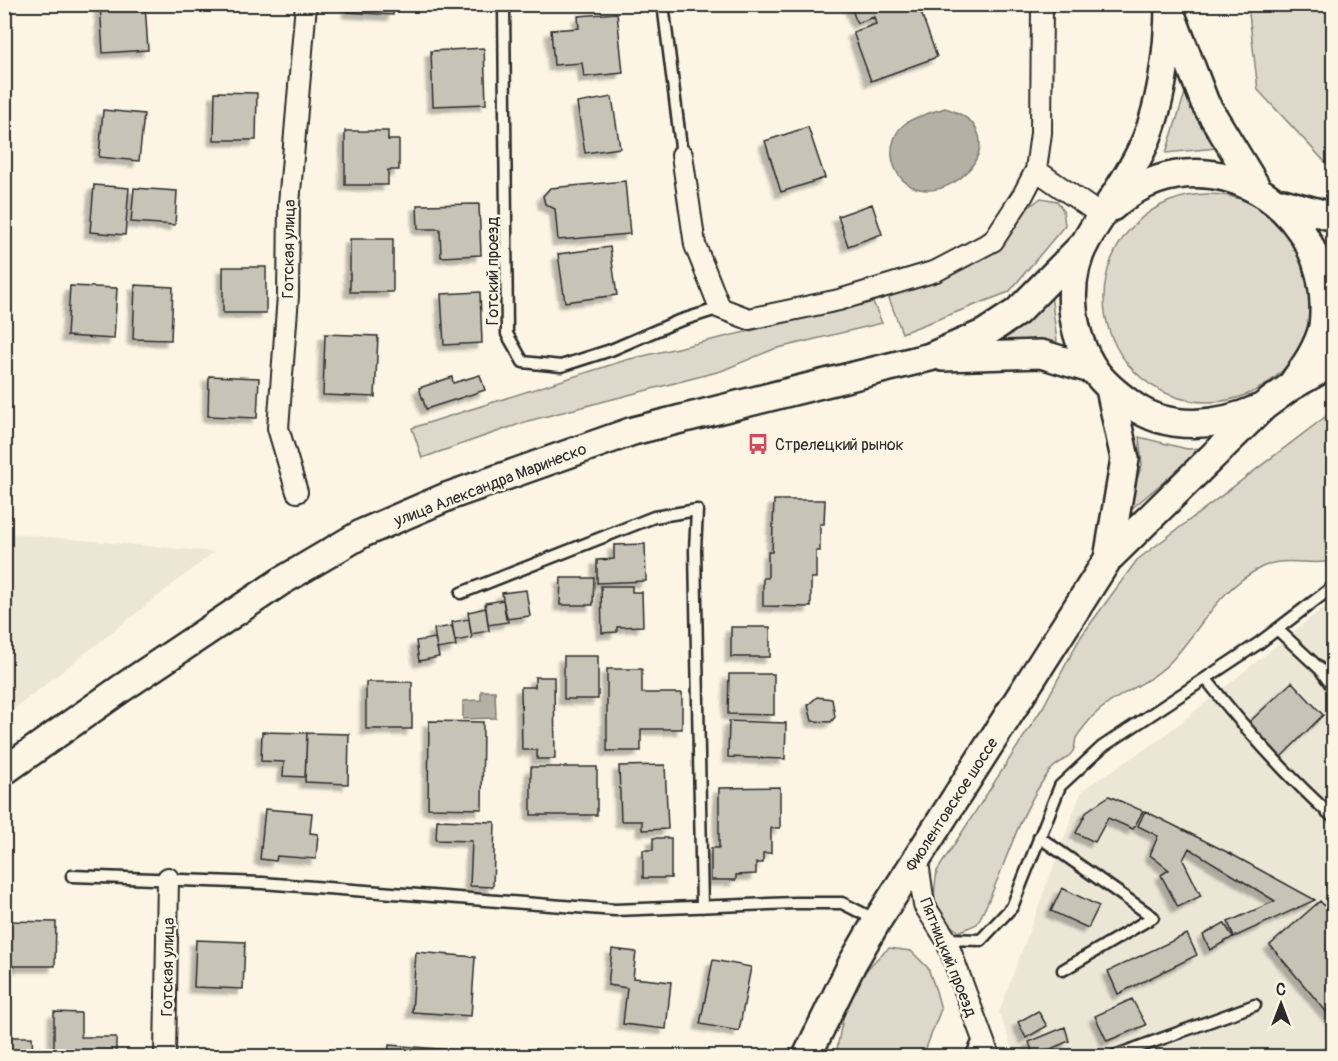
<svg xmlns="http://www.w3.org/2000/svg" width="1338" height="1061" viewBox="0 0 1338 1061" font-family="Pangolin,sans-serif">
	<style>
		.built { fill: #ece6d7 }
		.green { fill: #ded8ca; stroke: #84827a; stroke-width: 1.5 }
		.water { fill: #b4b0a5; stroke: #7d7b74; stroke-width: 1.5 }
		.building { fill: #c8c3b7; stroke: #2b2b2b; stroke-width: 1.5; filter: url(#shadow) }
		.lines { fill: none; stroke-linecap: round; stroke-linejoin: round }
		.service-casing { stroke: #2b2b2b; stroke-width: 15 }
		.minor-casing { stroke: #2b2b2b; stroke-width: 24 }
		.secondary-casing { stroke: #2b2b2b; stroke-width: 32 }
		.service { stroke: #fcf5e5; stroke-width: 10 }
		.minor { stroke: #fcf5e5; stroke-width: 20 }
		.secondary { stroke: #fcf5e5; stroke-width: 27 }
		.labels { text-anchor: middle; stroke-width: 5; stroke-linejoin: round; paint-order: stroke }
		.street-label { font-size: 16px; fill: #2b2b2b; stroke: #fcf5e5 }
		.poi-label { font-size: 16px; fill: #2b2b2b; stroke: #fcf5e5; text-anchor: start }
	</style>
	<defs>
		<filter id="shadow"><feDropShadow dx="-5.5" dy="5.5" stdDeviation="1.5" flood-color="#0004"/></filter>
	</defs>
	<rect width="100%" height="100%" fill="#fcf5e5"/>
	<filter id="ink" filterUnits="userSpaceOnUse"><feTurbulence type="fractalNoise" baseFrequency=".0167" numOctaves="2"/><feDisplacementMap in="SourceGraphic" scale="12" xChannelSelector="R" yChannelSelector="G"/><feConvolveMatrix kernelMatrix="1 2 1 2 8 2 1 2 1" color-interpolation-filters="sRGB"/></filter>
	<g filter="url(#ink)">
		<path class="built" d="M5,533L214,552L13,710L4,707Z
			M1333,600V1056H1015L999,1012L1082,790L1159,740Z"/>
		<path class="green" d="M1248,5H1333V164L1326,163L1258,90Z
			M1185,93L1216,148L1166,153Z
			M1104 298a104 104 0 1 1 208 0a104 104 0 1 1-208 0Z
			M1041,198L1057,201L1063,210L1065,225L1009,292L902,333L887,293L987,254L1026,209Z
			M1051,294L1057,341L992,343Z
			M873,302L882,323L774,349L721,371L528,421L422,458L412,428L626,360Z
			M1333,411V561C1310,566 1284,556 1262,567C1219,589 1204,624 1174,658C1152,684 1117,692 1093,716C1088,722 1080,731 1076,738C1075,742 1075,748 1073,751C1068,760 1055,763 1049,772C1015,818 1004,875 977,924L959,932C932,912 932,904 937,871L1043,707L1080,638L1137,560Z
			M1139,437L1187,449L1204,448L1124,515L1142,465Z
			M889,948L911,951L928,968L936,991L941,1009L923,1056H836C843,1008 850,980 889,948Z"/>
		<path class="water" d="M945,108C1021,131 956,208 911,186C888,174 885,138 906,123C916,116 933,112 945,108Z
			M481,691H495L496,718L463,719V701L481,700Z"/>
		<path class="building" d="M100,4H145L148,50L103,53Z
			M349,4H394L393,15L348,12Z
			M850,4H918L937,57L871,81L853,32L876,24L874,17L857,23Z
			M617,13L623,73L584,77L582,63L554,65L551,30L579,28L578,16Z
			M484,48L486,104L433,106L431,51Z
			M215,92L257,93L256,140H214Z
			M612,97L620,148L585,153L577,103Z
			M103,110L144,114L139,161L99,157Z
			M808,127L825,178L781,192L765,141Z
			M345,131H388V140H399V170H388V185H345Z
			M625,181L630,234L558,240L555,209L545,204L543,196L550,188Z
			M94,185L129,188L125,235L90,232Z
			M134,188L177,191L175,225L131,222Z
			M479,204L481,255L441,257L440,229H418L417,205Z
			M872,204L882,234L848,246L838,216Z
			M350,239H393V292H350Z
			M610,247L617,295L565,302L558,254Z
			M223,267H266V313H223Z
			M135,285L173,287L171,340L133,339Z
			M70,286L117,288L114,339L67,336Z
			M480,292L482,343L444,345L441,294Z
			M325,334L378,336L375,397L323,395Z
			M480,375L485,390L426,409L419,388L452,377L453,383Z
			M209,376L259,378L257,418L208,416Z
			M774,500H825L824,524H820V551H816V578H811V607L763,606V578H768V552H772Z
			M645,544L646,581L597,583V560L614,559V545Z
			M561,578H594L593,605H560Z
			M601,586H632V592H642L643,626L617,627V632L602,633Z
			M526,590L530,616L506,619L502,593Z
			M503,600L508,622L488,625L485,603Z
			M486,608L489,631L471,634L468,612Z
			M469,619L472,638L455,641L452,622Z
			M452,626L456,646L437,649L434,629Z
			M731,627H770V657H731Z
			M435,638L439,657L419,661L416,641Z
			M564,656H598V699H564Z
			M607,669H642V693H682V729H641V751H607Z
			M729,674H774V715L728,714Z
			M535,677H554L555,759H537V750H522L521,687H535Z
			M366,682H412V729H366Z
			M1292,682L1323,715L1279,759L1246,725Z
			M817,697L832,699L835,717L831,722L812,721L808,705Z
			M429,721L483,722L482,809L428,808Z
			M729,721L786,723L785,759L728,757Z
			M262,732L307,733L305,777L283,776L284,762L261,761Z
			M307,733L349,734L348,784L305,782Z
			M665,765L668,829L642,830V821H621L619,766Z
			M531,767H597V815H531Z
			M780,787V828H771V853H763V863H756V874L736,875V880H711V848H719V788Z
			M1109,796L1143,811L1133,829L1108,818L1095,842L1076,833L1087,811Z
			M265,809L312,813L310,833L318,834L316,859L277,856L276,861L260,859Z
			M1145,811L1231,854L1315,900L1234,937L1228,922L1275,901L1189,848L1183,860L1201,896L1178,907L1161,875L1169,870L1150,855L1158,836L1138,826Z
			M437,820L495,822L493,887L470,886L472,841L436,840Z
			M653,838H671V878H643V850H653Z
			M1062,888L1099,906L1088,928L1051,911Z
			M1320,901L1334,916V1021L1270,945Z
			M4,921L56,922L55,966H4Z
			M1224,923L1233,937L1210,950L1203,935Z
			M1187,934L1197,955L1118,994L1108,971Z
			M196,940L245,942L243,989L194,987Z
			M612,949L636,952L633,978L671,982L666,1029L623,1024L627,988L608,985Z
			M416,952L475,957L471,1016L412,1012Z
			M713,960L751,967L739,1031L700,1024Z
			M1132,999L1146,1025L1107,1041L1095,1016Z
			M1038,1011L1047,1026L1026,1038L1018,1022Z
			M54,1012L81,1013V1037H116V1056H54Z
			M1065,1027L1069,1041L1034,1056L1029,1042Z
			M4,1037H32L33,1056H4Z
			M389,1045L476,1052L475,1056H388Z"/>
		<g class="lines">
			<defs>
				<path id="service" d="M504,4L507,334L523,362L561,366L611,350L676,322L720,308
					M663,4L682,155
					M461,593L654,517L697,510L695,550L702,907
					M1277,629L1320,669L1334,689
					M1206,679C1245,729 1286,775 1334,818
					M1039,837L1153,917L1063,970
					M72,876L262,883L615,910L795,903H842L876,920
					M946,939L981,940L1012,907L1060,786L1102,747L1259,643L1334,586
					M971,1056L981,1036
					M1114,1056L1255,1005"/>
				<path id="minor" d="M682,155L695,245L720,308L749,319L839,300L936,271L993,241L1023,195L1036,170L1041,133L1042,4
					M1036,170L1102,216
					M297,492L278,428L288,296L289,204L306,4
					M917,855L924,905L946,939L989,1056
					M165,1056L168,878"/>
				<path id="secondary" d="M1169,4C1169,49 1161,111 1141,151C1126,182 1103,211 1086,241C1064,280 1070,335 1095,371C1105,385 1118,395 1132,405C1169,432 1219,426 1258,409
					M1172,17L1205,103L1255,185
					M1283,203L1334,217
					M1112,207C1203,125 1338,204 1323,327C1318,348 1305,366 1293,383
					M943,357L1041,354L1094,370
					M1108,559L1125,459L1110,389
					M4,771L122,688L280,582L363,533L449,496L633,431L930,357L985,333L1017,312L1085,243
					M807,1056L852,964L877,921L1108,559L1264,406L1290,387L1334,362"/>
			</defs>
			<use href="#service" class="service-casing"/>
			<use href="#minor" class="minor-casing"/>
			<use href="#secondary" class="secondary-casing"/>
			<use href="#service" class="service"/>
			<use href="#minor" class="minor"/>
			<use href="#secondary" class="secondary"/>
		</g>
	</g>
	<defs>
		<symbol id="bus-bare" viewBox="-9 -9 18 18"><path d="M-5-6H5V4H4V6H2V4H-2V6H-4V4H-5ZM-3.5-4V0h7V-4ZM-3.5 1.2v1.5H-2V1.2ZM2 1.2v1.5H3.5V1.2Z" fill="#d1495b" stroke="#fcf5e5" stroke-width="2.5" paint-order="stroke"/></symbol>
	</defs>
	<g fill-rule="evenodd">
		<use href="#bus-bare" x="743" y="429" width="30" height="30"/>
	</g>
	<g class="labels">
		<g class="street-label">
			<text transform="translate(288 249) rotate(-89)" y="6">Готская улица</text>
			<text transform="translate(492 271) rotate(-90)" y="6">Готский проезд</text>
			<text transform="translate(490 484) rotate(-21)" y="6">улица Александра Маринеско</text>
			<text transform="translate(951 804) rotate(-57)" y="6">Фиолентовское шоссе</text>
			<text transform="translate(949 957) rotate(68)" y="6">Пятницкий проезд</text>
			<text transform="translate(167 967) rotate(-89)" y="6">Готская улица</text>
		</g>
		<g class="poi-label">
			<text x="775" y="450">Стрелецкий рынок</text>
		</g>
	</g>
	<rect width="1338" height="1061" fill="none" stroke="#fcf5e5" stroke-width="24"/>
	<rect x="12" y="12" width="1314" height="1037" fill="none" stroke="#2b2b2b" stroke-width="2" filter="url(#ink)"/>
	<g transform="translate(1281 1004)" stroke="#fcf5e5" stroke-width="4.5" paint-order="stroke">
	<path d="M0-4.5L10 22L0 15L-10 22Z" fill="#2b2b2b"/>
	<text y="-9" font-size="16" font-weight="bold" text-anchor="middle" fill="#2b2b2b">С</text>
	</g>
</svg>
